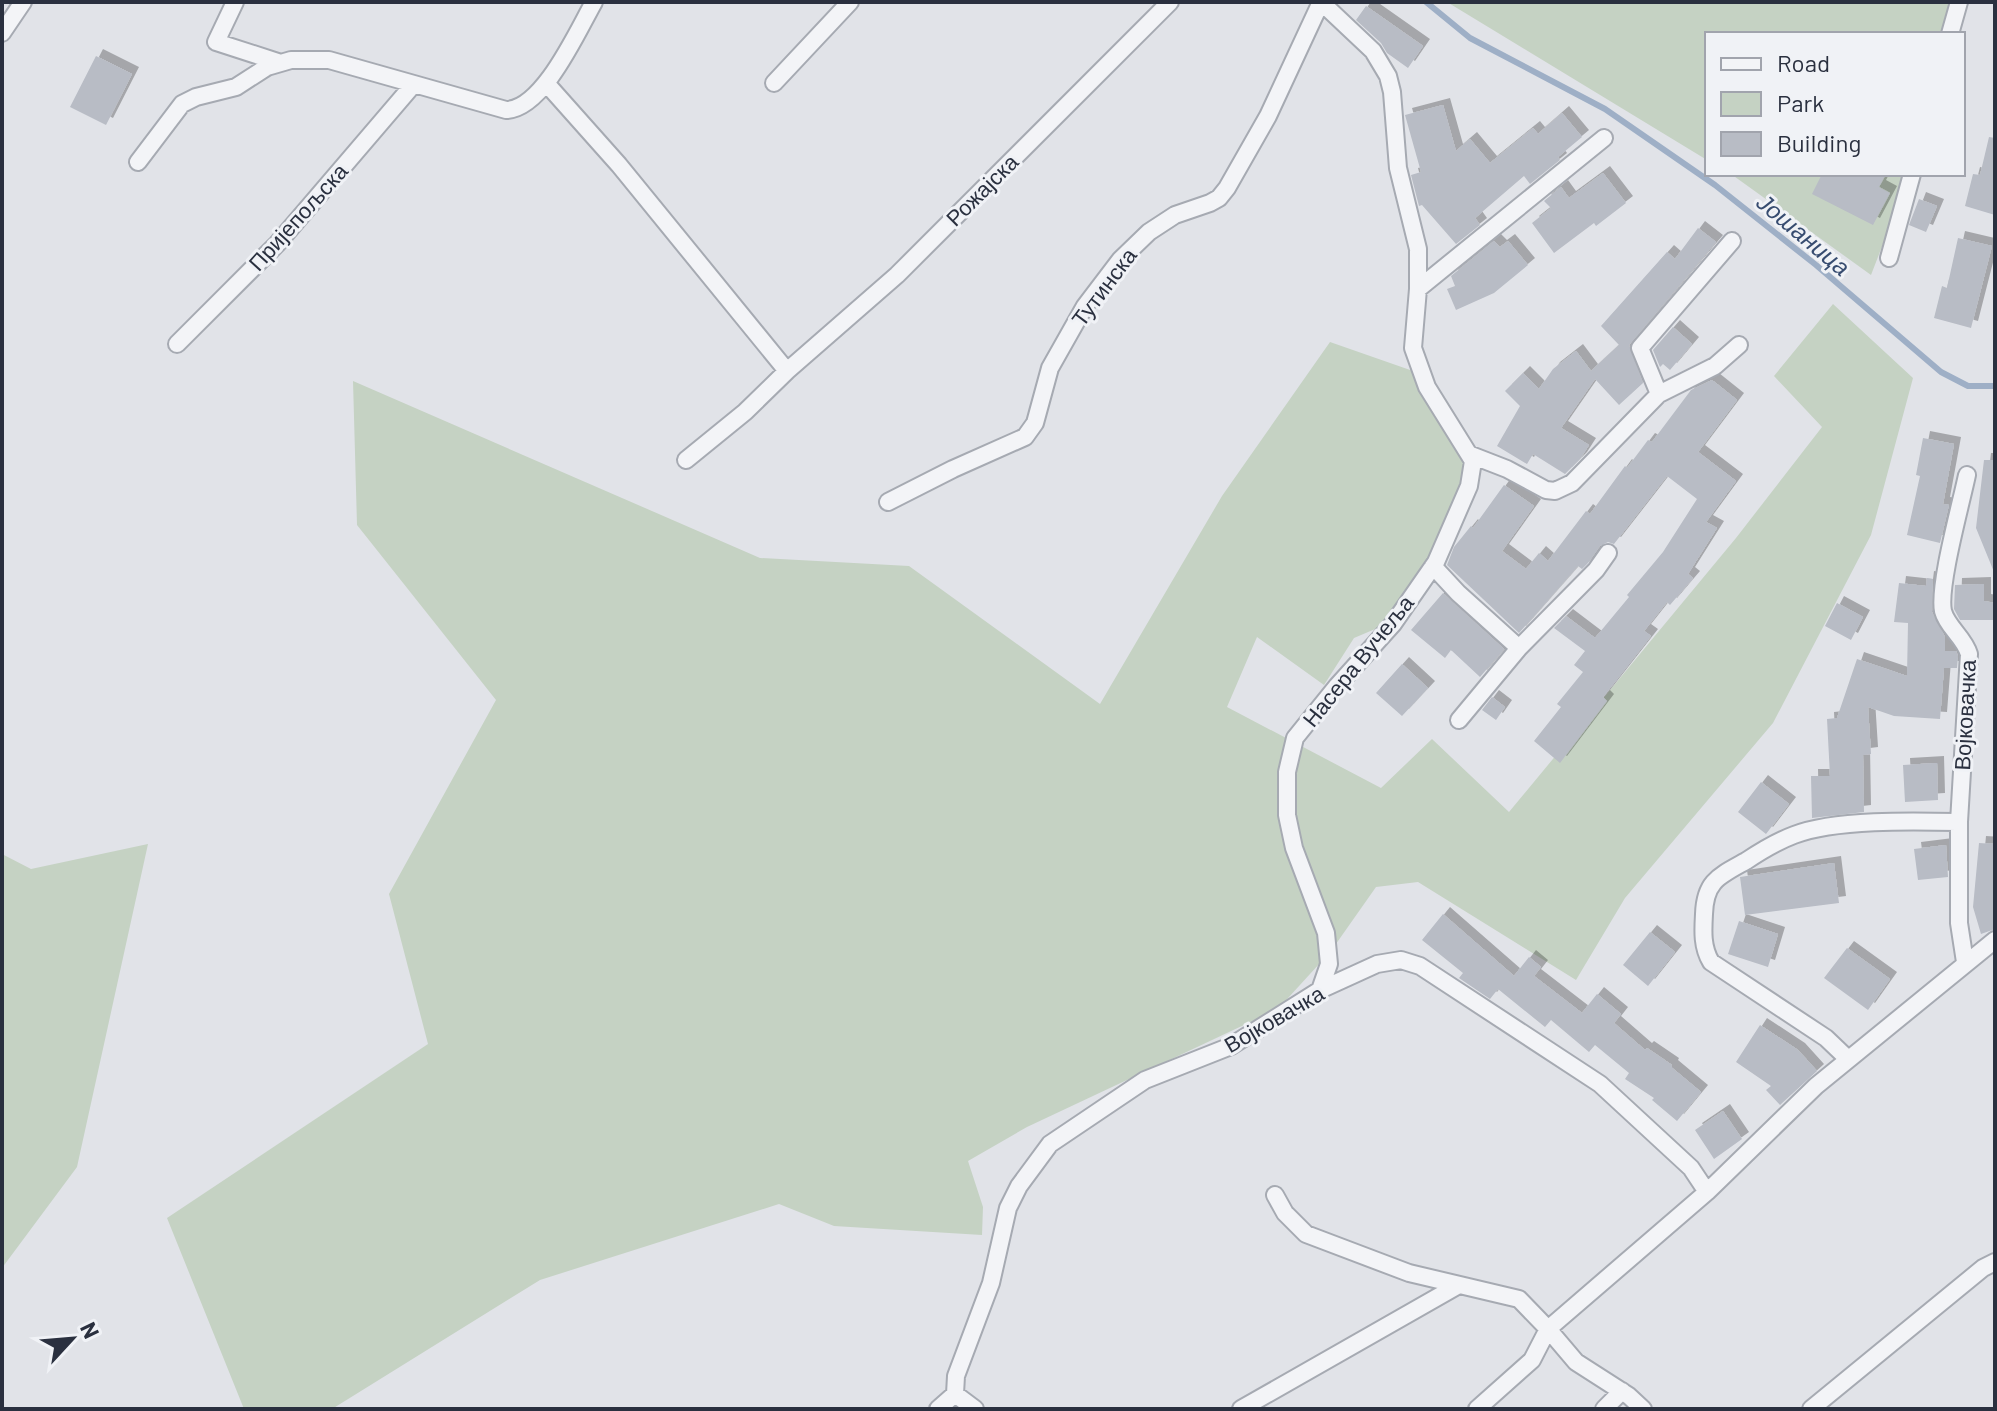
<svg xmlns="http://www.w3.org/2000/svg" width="1997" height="1411" viewBox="0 0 1997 1411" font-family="Barlow,sans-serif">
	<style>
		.green { fill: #c5d2c3 }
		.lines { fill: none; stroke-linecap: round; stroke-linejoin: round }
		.stream { stroke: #9eafc6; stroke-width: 6 }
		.building { fill: #b8bcc5; filter: url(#shadow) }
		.street-casing { stroke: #a6aab2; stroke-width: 20 }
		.street { stroke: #f3f4f7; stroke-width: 16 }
		.labels { text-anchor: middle; stroke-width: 6; stroke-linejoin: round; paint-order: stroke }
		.street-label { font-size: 22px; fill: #2a303f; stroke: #f0f2f6 }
		.water-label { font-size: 24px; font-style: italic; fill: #374c70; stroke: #f0f2f6 }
	</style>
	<defs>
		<filter id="shadow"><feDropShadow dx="7" dy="-7" stdDeviation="0" flood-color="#0004"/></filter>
	</defs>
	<rect width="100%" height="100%" fill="#e1e3e8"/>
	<path class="green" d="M1447,2H1954L1946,34H1707V160Z
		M1731,174H1910L1871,275Z
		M1833,304L1913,378L1871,535L1773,723L1625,898L1576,980L1418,882L1376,887L1331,951L1278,1009L1027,1127L968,1161L983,1207L982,1235L834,1226L779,1204L540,1280L332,1409H244L167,1218L428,1044L389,894L496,700L357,525L353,381L760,558L909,566L1100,704L1222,496L1330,342L1413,371L1465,455L1466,477L1430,562L1387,624L1354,638L1324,685L1257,637L1227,707L1381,788L1432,739L1509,812L1736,538L1822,427L1774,376Z
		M148,844L77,1167L2,1268V854L31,869Z"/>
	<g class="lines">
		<path class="stream" d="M1426,2L1470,38L1605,109L1715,185L1816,265L1941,372L1968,386H1995"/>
	</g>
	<path class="building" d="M1366,6L1423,46L1408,68L1387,53L1381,43L1356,20Z
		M96,56L132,74L106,125L70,107Z
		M1443,105L1456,151L1470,139L1490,163L1533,128L1538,134L1562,113L1582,137L1558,157L1560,160L1530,184L1524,176L1475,218L1480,225L1456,244L1422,205L1419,206L1411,175L1421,172L1405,115Z
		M1989,137L1995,138V215L1965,206L1973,174L1980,175Z
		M1603,173L1626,203L1596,226L1594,223L1554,253L1532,223L1551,208L1544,201L1561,187L1569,198Z
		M1822,174H1886L1879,187L1890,193L1873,225L1812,194Z
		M1919,199L1937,206L1926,232L1909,225Z
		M1698,228L1716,242L1629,345L1643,383L1619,405L1595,379L1561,428L1589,445L1580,459L1565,474L1533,454L1527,464L1497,446L1520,406L1505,391L1523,373L1539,389L1553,369L1576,351L1591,371L1619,345L1601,326L1667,252L1675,259Z
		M1958,238L1992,246L1971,328L1934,318L1942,286L1947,288Z
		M1494,241L1500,247L1508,241L1528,265L1494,293L1456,310L1447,289L1455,286L1451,276Z
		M1673,327L1692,344L1670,370L1663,364L1660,367L1653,350Z
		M1712,380L1737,400L1698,452L1736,481L1706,522L1717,528L1688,574L1693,578L1670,605L1667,602L1644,631L1651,636L1603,697L1607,701L1560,763L1534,741L1561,707L1557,704L1583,672L1574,665L1585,651L1554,628L1566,616L1595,638L1629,597L1627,595L1663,552L1697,499L1667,476L1614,544L1608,542L1600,546L1588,563L1582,569L1578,566L1519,633L1447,565L1454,547L1471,526L1473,528L1504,485L1534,506L1502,551L1526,569L1539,553L1548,561L1586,511L1590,514L1625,466L1627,468L1648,440L1652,442L1691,390Z
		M1923,438L1954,444L1943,504L1949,505L1940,543L1907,535L1920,476L1916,475Z
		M1984,460H1995L1994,572L1976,528Z
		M1927,578L1933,579L1932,612L1945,637V651H1956L1958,656L1957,668H1944L1940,719L1894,716L1868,707L1871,754L1863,755L1864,812L1812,818L1811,776H1830L1827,719L1837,718L1857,659L1907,676L1908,623L1894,622L1899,583L1926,586Z
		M1984,584V601L1995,603V620H1960L1954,609L1955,585Z
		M1443,593L1504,649L1480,677L1451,650L1445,658L1411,630Z
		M1837,603L1863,617L1851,640L1825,626Z
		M1402,664L1428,688L1402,716L1376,693Z
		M1492,697L1505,707L1496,720L1482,710Z
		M1937,763L1938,800L1905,802L1903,765Z
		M1761,782L1789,804L1766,834L1738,812Z
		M1979,843L1995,844V929L1981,934L1973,907Z
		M1946,845L1948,877L1918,880L1914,849Z
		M1834,863L1839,903L1745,915L1740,877Z
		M1443,914L1514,976L1529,957L1541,967L1534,976L1582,1013L1597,994L1621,1014L1614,1023L1645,1050L1647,1048L1672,1065L1671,1067L1701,1092L1677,1121L1652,1100L1654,1098L1625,1079L1629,1073L1595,1045L1589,1052L1551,1020L1545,1027L1498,989L1490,999L1459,978L1463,973L1422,940Z
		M1739,921L1778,934L1768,967L1728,954Z
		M1650,932L1675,952L1648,986L1623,965Z
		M1847,948L1890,979L1868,1010L1824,978Z
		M1760,1025L1798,1050L1817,1071L1780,1105L1766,1090L1771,1086L1736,1062Z
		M1723,1111L1742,1139L1714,1159L1695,1130Z"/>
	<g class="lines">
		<defs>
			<path id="street" d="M235,2L216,42L278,62
				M2,33L23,2
				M1950,34L1959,2
				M546,83L619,165L787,371
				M774,83L850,2
				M138,162L182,104L196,97L236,87L267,67L291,60H329L506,110C543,109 577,32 594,2
				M1889,258L1912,174
				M1418,289L1604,138
				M177,344L277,244L413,85
				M1659,394L1640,348L1732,241
				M1471,455L1507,469L1546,490L1555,491L1572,483L1659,394L1715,366L1739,345
				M686,460L745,412L787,371L897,275L1170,2
				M888,502L953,469L1025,437L1035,423L1050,368L1085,306L1120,260L1149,232L1175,215L1210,203L1219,198L1227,188L1268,116L1321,2L1373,51L1388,76L1392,92L1398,168L1418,249V289L1413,348L1427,387L1473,461L1469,486L1436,562L1393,624L1337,686L1295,738L1287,772V815L1294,848L1326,933L1329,964L1320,990
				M1433,566L1458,593L1519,648
				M1459,720L1519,648L1596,570L1608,553
				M1965,962L1959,923V822L1969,654C1964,637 1947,627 1943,611C1938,586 1961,504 1967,475
				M1848,1059L1826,1038L1711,962C1702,947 1703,931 1704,914C1705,881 1719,876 1746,861C1761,851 1778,841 1794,835C1834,819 1915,821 1959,822
				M1275,1195L1285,1213L1306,1234L1409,1273L1519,1299L1548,1329L1707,1192L1816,1086L1995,940
				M955,1394L975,1409
				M938,1409L955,1394L956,1376L991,1283L1008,1208L1019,1186L1050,1144L1145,1080L1231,1046L1320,990L1377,964L1401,960L1420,966L1600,1084L1691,1168L1707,1192
				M1241,1409L1457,1286
				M1477,1409L1532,1360L1548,1329L1576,1362L1629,1396L1643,1409
				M1604,1409L1622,1391
				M1811,1409L1983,1268L1995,1262"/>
		</defs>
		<use href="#street" class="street-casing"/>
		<use href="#street" class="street"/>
	</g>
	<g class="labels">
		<g class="street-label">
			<text transform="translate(982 190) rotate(-45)" y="8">Рожајска</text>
			<text transform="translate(298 217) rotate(-48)" y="8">Пријепољска</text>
			<text transform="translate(1104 287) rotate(-53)" y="8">Тутинска</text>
			<text transform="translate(1358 661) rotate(-51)" y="8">Насера Вучеља</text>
			<text transform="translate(1965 715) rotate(-87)" y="8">Војковачка</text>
			<text transform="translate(1274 1019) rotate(-30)" y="8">Војковачка</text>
		</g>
		<g class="water-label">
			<text transform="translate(1803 235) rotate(40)" y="8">Јошаница</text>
		</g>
	</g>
	<rect width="1997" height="1411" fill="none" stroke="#2a303f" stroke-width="8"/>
	<rect x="1705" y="32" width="260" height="144" fill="#f0f2f6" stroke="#a1a4ad" stroke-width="2"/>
	<rect x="1721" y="58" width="40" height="12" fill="#f3f4f7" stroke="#a1a4ad" stroke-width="2"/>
	<text x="1777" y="72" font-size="24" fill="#2a303f">Road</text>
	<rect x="1721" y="92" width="40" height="24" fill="#c5d2c3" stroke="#a1a4ad" stroke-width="2"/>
	<text x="1777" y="112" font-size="24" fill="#2a303f">Park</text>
	<rect x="1721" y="132" width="40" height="24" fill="#b8bcc5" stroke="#a1a4ad" stroke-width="2"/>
	<text x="1777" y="152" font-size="24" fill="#2a303f">Building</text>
	<g transform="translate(72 1339) rotate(64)" stroke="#f0f2f6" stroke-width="6" paint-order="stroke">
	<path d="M0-6L14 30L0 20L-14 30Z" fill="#2a303f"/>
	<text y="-12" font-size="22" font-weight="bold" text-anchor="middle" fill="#2a303f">N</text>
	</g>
</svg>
